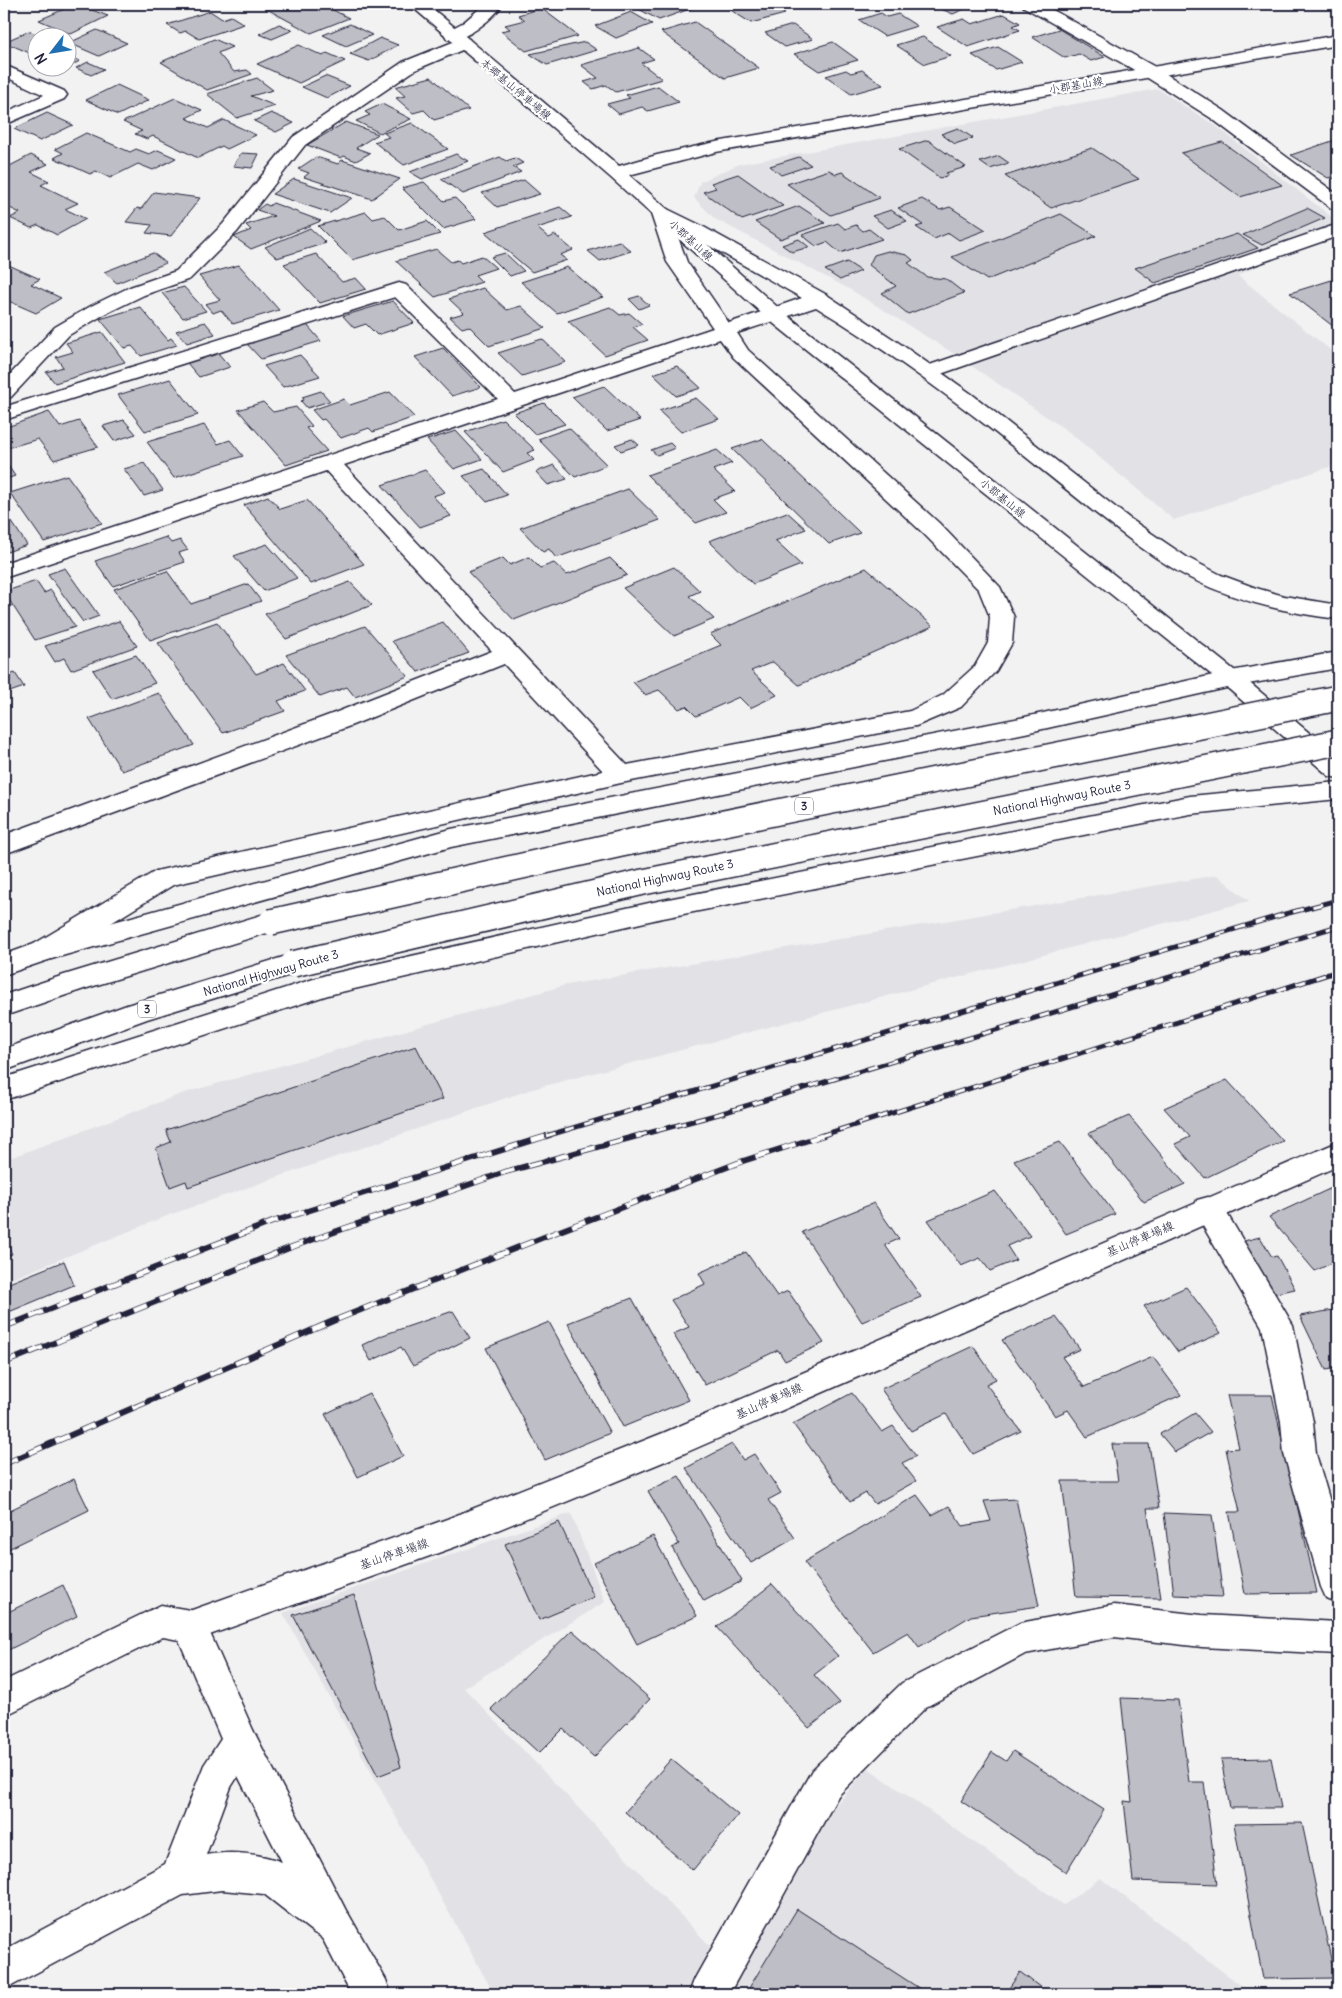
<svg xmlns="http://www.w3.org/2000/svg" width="1342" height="1998" viewBox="0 0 1342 1998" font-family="Delius,'Klee One',sans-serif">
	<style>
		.built { fill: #e2e2e6 }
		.building { fill: #bebec6; stroke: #22223b }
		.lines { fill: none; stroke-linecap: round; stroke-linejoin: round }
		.lane-casing { stroke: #22223b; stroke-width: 3 }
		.street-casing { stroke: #22223b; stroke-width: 3 }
		.secondary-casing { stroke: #22223b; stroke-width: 3 }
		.highway-casing { stroke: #22223b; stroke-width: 3 }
		.lane { fill: #fff; fill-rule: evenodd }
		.street { fill: #fff; fill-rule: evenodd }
		.secondary { fill: #fff; fill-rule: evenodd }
		.highway { fill: #fff; fill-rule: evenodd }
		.rail-far1-casing { stroke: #22223b; stroke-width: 5 }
		.rail-casing { stroke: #22223b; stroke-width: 6 }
		.rail-far1 { stroke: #fff; stroke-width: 3; stroke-dasharray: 10; stroke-linecap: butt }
		.rail { stroke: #fff; stroke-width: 4.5; stroke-dasharray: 14; stroke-linecap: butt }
		.highway-bridge-casing { stroke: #22223b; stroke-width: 28; stroke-linecap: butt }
		.highway-bridge { stroke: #fff; stroke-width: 25 }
		.labels { text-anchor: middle; stroke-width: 4.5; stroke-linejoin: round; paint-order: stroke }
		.far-street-label { font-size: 11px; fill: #22223b; stroke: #fff }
		.shield { fill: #fff; stroke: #646476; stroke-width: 1 }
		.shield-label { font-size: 11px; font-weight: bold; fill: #22223b }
		.street-label { font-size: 12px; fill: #22223b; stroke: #fff }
	</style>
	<rect width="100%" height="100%" fill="#f2f2f3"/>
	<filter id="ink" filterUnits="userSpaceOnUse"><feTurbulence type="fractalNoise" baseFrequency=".02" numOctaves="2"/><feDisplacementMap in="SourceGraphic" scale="10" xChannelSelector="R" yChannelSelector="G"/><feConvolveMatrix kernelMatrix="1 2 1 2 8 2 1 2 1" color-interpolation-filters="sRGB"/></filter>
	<g filter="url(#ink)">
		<path class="built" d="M1158,89L1216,126L1338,222L1238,276L1338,356V464L1174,520L1069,432L948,350L851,290L715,219L694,198L700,182L739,164Z
			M1217,875L1249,901L529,1090L169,1215L4,1282V1160L184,1093L566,985Z
			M571,1513L605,1602L464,1688L712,1948L868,1768L1064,1905L1100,1878L1252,1994H494L283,1613Z"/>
		<path class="building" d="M76,4L108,16L71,34L39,20Z
			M272,4H338L342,6L333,10L349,18L311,33L263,7Z
			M640,4H693L698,6L659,20L633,6Z
			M747,4H782L786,7L777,9L785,14L751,23L729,9Z
			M929,4H976L953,14Z
			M541,8L578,36L526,51L501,31L510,29L505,25L525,20L518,15Z
			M210,11L222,19L231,16L244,24L199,39L186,31L180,33L167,25Z
			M631,12L652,24L616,38L595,26Z
			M881,13L887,17L898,14L917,26L884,36L859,20Z
			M1004,14L1020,23L1013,26L1020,30L968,47L937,27L964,19L972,24Z
			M695,22L759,68L725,78L661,32Z
			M279,24L293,30L272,39L259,34Z
			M350,24L372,35L346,46L323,35Z
			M793,25L813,39L785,47L765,33Z
			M1059,29L1105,57L1091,61L1079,54L1065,58L1032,37Z
			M97,30L127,43L99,56L69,43Z
			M29,31L45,38H38V52L32,54L4,42Z
			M923,37L951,56L925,64L896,45Z
			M380,38L398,45L369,61L350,54Z
			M214,39L232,47L218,53L234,72L247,70L252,74L207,90L161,62Z
			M585,42L597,50L547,65L530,54Z
			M833,42L858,60L819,71L794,54Z
			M299,45L323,56L327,53L345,61L299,83L257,64Z
			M998,47L1022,62L996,70L972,55Z
			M639,48L654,59L641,63L662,79L616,92L606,85L593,89L584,82L598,78L581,65Z
			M68,56L80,61L68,67Z
			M88,62L104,69L91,75L76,68Z
			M42,68H67L55,73Z
			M846,70L851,73L862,70L883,85L851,94L826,76Z
			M325,76L350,86L327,98L302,87Z
			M431,77L469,110L434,120L424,110L413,113L396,98L405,96L395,87Z
			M257,78L273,90L251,96L275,106L237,118L207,94Z
			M117,85L149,100L118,115L86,100Z
			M658,86L679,102L648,111L642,107L619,114L607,104L630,98L626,95Z
			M175,98L202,110L186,118L208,128L224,120L256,135L227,149L222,146L198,158L153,136L147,139L135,134L142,131L123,122Z
			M382,104L411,119L380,133L356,121L370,115L365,112Z
			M47,113L73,125L40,141L14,129Z
			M271,113L294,123L276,132L254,121Z
			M346,122L378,134L356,148L370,153L356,161L344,156L341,158L307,145Z
			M412,123L448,149L404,165L374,142L389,137L384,133Z
			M958,128L973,138L955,144L941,134Z
			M86,133L130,152L136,149L149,154L158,150L176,158L153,170L138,164L110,178L96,171L90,174L54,158L63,153L55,149Z
			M1338,139V181L1331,177L1328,178L1291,155Z
			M928,140L966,167L946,173L949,175L940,178L899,149Z
			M1222,142L1282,185L1240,197L1181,153Z
			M1092,148L1139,179L1051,208L1005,176Z
			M241,153L259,154L252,168L233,166Z
			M456,154L468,161L422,179L410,172Z
			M31,155L48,164L31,172L49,181L41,185L78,203L65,209L86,219L57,235L38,225L31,228L10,218L20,213L4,205V169Z
			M999,156L1009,163L990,169L980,162Z
			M316,157L338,164L342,160L400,179L372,199L304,177L309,173L298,169Z
			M500,157L506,161L515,158L523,163L513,167L521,172L463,194L441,179Z
			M799,157L811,165L781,175L770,166Z
			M829,170L836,174L842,172L880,198L831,215L787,184Z
			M738,174L783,206L742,220L703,192L716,188L711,183Z
			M294,179L352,198L330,213L272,194Z
			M524,180L540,194L497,207L482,193Z
			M424,182L444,201L455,198L476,219L443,229L402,188Z
			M154,192L200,198L171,236L146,233L152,225L126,222L137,208L141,209Z
			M922,199L940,210L950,207L986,230L959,240L949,233L934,239L916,227L923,225L898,208Z
			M273,203L321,221L251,249L234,237L251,230L246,225L274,216L257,210L265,204L269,206Z
			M799,206L825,223L780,239L755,222Z
			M560,207L572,217L537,228L549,238L555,235L573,250L560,255L567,260L532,272L485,232Z
			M1307,208L1325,218L1262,245L1243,235Z
			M891,210L907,221L888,228L872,216Z
			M366,212L373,219L385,216L399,230L427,221L440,234L352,260L318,226Z
			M1061,214L1096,236L987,280L952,257Z
			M838,223L845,229L856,225L863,231L869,229L882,239L840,253L827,242L816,246L802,235Z
			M310,228L326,243L277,258L265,247Z
			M1237,234L1258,248L1155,283L1135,268Z
			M799,239L809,247L792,252L782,245Z
			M619,241L631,251L600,261L588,251Z
			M436,249L451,262L458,260L461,263L482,256L496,268L475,275L482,282L435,297L396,261Z
			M888,251L907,255L913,260L908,263L927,277L946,279L964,293L908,314L882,293L896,286L869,265L874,255Z
			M153,253L166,263L117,283L104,272Z
			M505,253L524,271L510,276L491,257Z
			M316,254L342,282L356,278L366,289L320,303L284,264Z
			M847,262L861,271L840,280L825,270Z
			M4,263L40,279L31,284L61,298L36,313L4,299Z
			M239,265L279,310L233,324L221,310L213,313L205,304L220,300L199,276Z
			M567,267L603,297L557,313L521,282Z
			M1338,278V330L1290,293Z
			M184,287L206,311L183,318L162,293Z
			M483,288L507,310L521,306L545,328L489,346L469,326L462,328L450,317L464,313L449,299Z
			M639,296L649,305L639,309L629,299Z
			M393,301L414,323L377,335L366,324L354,328L343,316Z
			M140,307L168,340L171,338L177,345L141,356L132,346L124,348L100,319Z
			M610,307L620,315L629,313L642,324L633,327L648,340L605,355L568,321Z
			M205,322L215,334L187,343L176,331Z
			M307,325L321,341L261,359L246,343Z
			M102,332L125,362L55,383L46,372L63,367L56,357L73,352L66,343Z
			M542,339L566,362L522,376L498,353Z
			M443,348L481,387L452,396L415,357Z
			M218,353L230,367L199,377L187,363Z
			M300,355L320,376L283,387L264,366Z
			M677,366L701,388L676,396L653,374Z
			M170,379L198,415L145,431L118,395Z
			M604,386L640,420L607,431L572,397Z
			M321,391L330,401L307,408L301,401L304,400L302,397Z
			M390,392L414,417L373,432L369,428L341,438L324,419L321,420L312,410L344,399L350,405Z
			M696,398L719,419L681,432L659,411Z
			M263,402L273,412L296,407L312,426L306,428L327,451L286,465L238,410Z
			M544,403L565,424L535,434L514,413Z
			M49,412L60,427L79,421L98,447L54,460L38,439L4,449V428Z
			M503,419L535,450L527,453L534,460L503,472L465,432Z
			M124,420L136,434L114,441L103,426Z
			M204,425L218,444L230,440L243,456L174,478L147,442Z
			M569,428L607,465L575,477L538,439Z
			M456,431L482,459L454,469L427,440Z
			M632,439L639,445L621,451L615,445Z
			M762,439L860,533L829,544L732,449Z
			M670,443L675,448L657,455L651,450Z
			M717,450L732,463L713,470L735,491L713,499L726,512L696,523L647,475Z
			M4,460L15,476L4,480Z
			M144,463L163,490L144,496L124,469Z
			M554,465L567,479L548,485L536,472Z
			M484,469L507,495L487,502L463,476Z
			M425,470L445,492L433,496L451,516L420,527L382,485Z
			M67,475L102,523L44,542L10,493Z
			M628,489L660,520L556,558L549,549L543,552L520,528Z
			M268,496L280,509L307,500L364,564L311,584L244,505Z
			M4,510L27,545L4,553Z
			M787,512L806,529L775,541L801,565L753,584L709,541Z
			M166,537L171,543L180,540L188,550L179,553L185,562L113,586L95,561Z
			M267,544L297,578L264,591L234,556Z
			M529,557L540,568L554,563L567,575L610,558L627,575L514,620L468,572L503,558L510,565Z
			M674,567L700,591L689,596L714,619L674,636L623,588Z
			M65,568L99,616L83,622L48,574Z
			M866,568L933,626L799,685L773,662L751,671L777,695L750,708L739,697L696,716L686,706L679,709L659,690L645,695L633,682L721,645L710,634Z
			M167,571L191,604L248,584L261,601L150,640L114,589Z
			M36,581L44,593L51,590L75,627L35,640L4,592Z
			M350,582L372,605L286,639L265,614Z
			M119,621L137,646L71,670L64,658L55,662L45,646Z
			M217,622L256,674L284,663L305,691L278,701L285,711L223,733L158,643Z
			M443,622L469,653L418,672L392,641Z
			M365,626L408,676L355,697L347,687L320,697L286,655Z
			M136,655L155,683L112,699L93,670Z
			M15,673L24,687L4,694V677Z
			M159,693L194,745L122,771L89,719Z
			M416,1046L443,1099L188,1187L186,1181L170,1187L156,1148L171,1142L166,1130Z
			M1227,1080L1283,1141L1205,1178L1175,1144L1190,1137L1164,1108Z
			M1129,1116L1185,1184L1144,1202L1089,1133Z
			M1060,1142L1115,1214L1066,1234L1014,1160Z
			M1338,1185V1260L1315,1271L1269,1217Z
			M995,1191L1030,1236L1007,1246L1016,1260L990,1271L980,1258L961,1266L928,1220Z
			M874,1203L899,1239L885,1245L921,1297L862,1322L802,1232Z
			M4,1237L12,1254L4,1257Z
			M1260,1237L1272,1257L1277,1256L1295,1289L1272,1294L1244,1241Z
			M746,1252L777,1296L788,1291L824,1343L785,1361L778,1350L705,1385L673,1334L689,1327L671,1300L705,1284L699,1273Z
			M64,1261L74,1285L4,1314V1285Z
			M1186,1287L1221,1333L1178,1352L1144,1306Z
			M632,1298L689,1400L623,1427L568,1323Z
			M1338,1309V1368L1326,1370L1300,1316Z
			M453,1311L470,1338L413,1366L401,1347L371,1361L362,1345L383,1335Z
			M1056,1317L1080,1349L1062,1357L1084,1387L1153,1357L1181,1395L1087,1437L1068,1410L1055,1416L1002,1340Z
			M549,1322L610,1433L545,1460L486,1348Z
			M973,1346L996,1379L986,1384L1021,1431L973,1454L946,1414L911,1431L881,1389Z
			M369,1393L403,1456L358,1477L325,1414Z
			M852,1393L882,1432L893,1426L916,1456L902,1463L916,1481L875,1504L866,1493L850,1502L793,1424Z
			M1227,1395H1272L1317,1593L1245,1594L1229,1512H1240L1226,1449L1239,1448Z
			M1195,1413L1211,1432L1175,1452L1160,1434Z
			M732,1444L743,1460L754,1454L781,1493L768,1500L795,1538L751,1563L686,1468Z
			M1112,1444H1149L1159,1508H1147L1161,1598L1076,1597L1062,1481H1118Z
			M679,1476L742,1581L704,1601L672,1548L679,1544L648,1491Z
			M74,1479L89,1510L4,1551V1513Z
			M917,1495L932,1515L949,1506L963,1526L991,1521L984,1501L1016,1499L1039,1606L971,1616L919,1647L908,1632L873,1652L804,1562Z
			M1164,1513L1212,1515L1223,1597L1174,1595Z
			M559,1522L594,1597L539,1620L505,1544Z
			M653,1536L697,1616L637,1644L594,1563Z
			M772,1584L838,1656L814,1675L840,1703L809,1728L717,1627Z
			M63,1585L77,1616L4,1652V1614Z
			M354,1595L401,1767L378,1776L293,1615Z
			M572,1630L650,1699L594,1757L563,1729L539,1753L491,1709Z
			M1121,1698L1178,1700L1189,1782H1204L1217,1884L1133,1881L1124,1801L1132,1802Z
			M1013,1751L1104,1810L1066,1872L961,1801L992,1752L1006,1761Z
			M1271,1758L1281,1808H1230L1221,1759Z
			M671,1759L738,1815L693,1870L625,1812Z
			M1302,1823L1335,1978L1263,1979L1234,1824Z
			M797,1909L928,1994H748L746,1993Z
			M1020,1972L1049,1994H1005Z"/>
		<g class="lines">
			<defs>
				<path id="lane" d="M1338,224V236L935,376L928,378L921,376L918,372L921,368Z
					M1208,1197L1219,1200L1293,1325L1313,1422L1316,1454L1338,1529V1603L1326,1598L1321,1587L1284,1454L1281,1422L1262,1327L1193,1209L1197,1200Z
					M161,1605L190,1610L202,1615L253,1730L354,1926L348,1939L335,1945L322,1939L320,1936L314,1933L264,1894L222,1890L183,1895L4,1990V1950L165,1864L204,1765L221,1739L179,1640L163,1637L4,1716V1681ZM238,1776L282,1862C260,1853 230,1851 206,1855L231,1787Z"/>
				<path id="street" d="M485,4H503C494,18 464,43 447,39L445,35L447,31L464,22Z
					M1022,4H1042L1155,67L1223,110L1338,195V210L1331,208L1211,118L1143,75L1024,7Z
					M463,38L469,39L471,43L469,47L415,70L305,145L237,232L190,279L144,295L105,314L69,335L11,397L4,399V381L55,327L91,306L130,287L176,271L223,224L293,137L403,62Z
					M4,65L64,91L67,95L64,99L4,125V113L44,95L4,76Z
					M659,205L700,225L827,295L902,345L973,395L1129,518L1188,558L1221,575L1256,588L1284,596L1338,605V619C1287,613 1235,601 1190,578C1155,560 1124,535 1093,511C1061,485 1028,459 996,433C938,388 879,345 816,307L737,333L748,350L939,523L1000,587L1014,617L1012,643L996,671L961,707L916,726L621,783L173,885L54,958L44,961L34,958L31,951L34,944L156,871L603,771L504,664L350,726L4,854V835L332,714L492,651L326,471L4,578V563L498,399L395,297L4,420V407L399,283L406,285L515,394L713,328L667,262L650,211L652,207ZM674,226L802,298L729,323L687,262ZM720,339L734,358L923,533L979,590L990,617L988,643L975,666L943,695L910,711L627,765L344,465Z
					M1114,1605L1202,1615L1338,1622V1654L1202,1647L1114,1637L1025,1654L926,1707L838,1796L729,1994H689L694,1980L812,1770L902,1683L1020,1623Z"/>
				<path id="secondary" d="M409,4H427L619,166L657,155L716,142L1338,35V45L716,152L629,175L782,311L1239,674L1338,757V778L1329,776L1223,684L768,319L610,177Z
					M1338,1142V1166L685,1453L466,1543L190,1642L178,1637L173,1626L178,1615L447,1519L663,1433Z
					M335,1907L348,1913L386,1980L391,1994H351L316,1926L322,1913Z"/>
				<path id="highway" d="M1338,652V668L1231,687L1025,733L451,847L51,959L4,975V955L34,944L451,829L1025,717L1231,671Z
					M1338,782V799L1190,814L658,919L328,995L4,1100V1078L326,975L658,901L1190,796Z
					M271,912L280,915L284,922L280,929L84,989L4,1016V995L64,975Z
					M293,954L303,957L307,964L303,971L147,1019L4,1071V1049L127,1005Z"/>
			</defs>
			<use href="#lane" class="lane-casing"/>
			<use href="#street" class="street-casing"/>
			<use href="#secondary" class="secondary-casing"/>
			<use href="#highway" class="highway-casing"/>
			<use href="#lane" class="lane"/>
			<use href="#street" class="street"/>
			<use href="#secondary" class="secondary"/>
			<use href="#highway" class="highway"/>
			<defs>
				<path id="rail-far1" d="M546,1136L1285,914L1338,900
					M637,1136L719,1114L1338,926
					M820,1136L1338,971"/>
				<path id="rail" d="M4,1327L275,1221L550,1135
					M4,1363L289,1248L505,1172L641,1135
					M4,1464L333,1321L549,1235L743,1161L824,1135"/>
			</defs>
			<use href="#rail-far1" class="rail-far1-casing"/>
			<use href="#rail" class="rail-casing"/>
			<use href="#rail-far1" class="rail-far1"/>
			<use href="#rail" class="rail"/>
			<defs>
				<path id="highway-bridge" d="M271,922L621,844L1338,698
					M293,964L643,882L1338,742"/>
			</defs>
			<use href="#highway-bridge" class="highway-bridge-casing"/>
			<use href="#highway-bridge" class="highway-bridge"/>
		</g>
	</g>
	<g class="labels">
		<g class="far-street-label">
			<text transform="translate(1076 85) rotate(-10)" y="4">小郡基山線</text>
			<text transform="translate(516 89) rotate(40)" y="4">本郷基山停車場線</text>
			<text transform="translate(691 240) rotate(42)" y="4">小郡基山線</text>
			<text transform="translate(1003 498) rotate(39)" y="4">小郡基山線</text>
		</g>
		<g class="shield">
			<rect x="795" y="797.5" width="18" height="17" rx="4"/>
			<rect x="138" y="1000.5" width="18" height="17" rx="4"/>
		</g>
		<g class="shield-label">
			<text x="804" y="810">3</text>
			<text x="147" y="1013">3</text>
		</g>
		<g class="street-label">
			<text transform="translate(1062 798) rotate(-11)" y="4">National Highway Route 3</text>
			<text transform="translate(665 878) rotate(-12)" y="4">National Highway Route 3</text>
			<text transform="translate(271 973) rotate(-16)" y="4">National Highway Route 3</text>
			<text transform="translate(1140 1239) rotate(-23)" y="4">基山停車場線</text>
			<text transform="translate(769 1401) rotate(-24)" y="4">基山停車場線</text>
			<text transform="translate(394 1554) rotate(-19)" y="4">基山停車場線</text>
		</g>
	</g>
	<rect width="1342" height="1998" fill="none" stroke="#fff" stroke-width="20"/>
	<rect x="10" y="10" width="1322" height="1978" fill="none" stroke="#22223b" stroke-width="2" filter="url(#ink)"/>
	<g transform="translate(52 52) rotate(239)"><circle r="24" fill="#ffffff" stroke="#a7a7b1"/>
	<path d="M0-4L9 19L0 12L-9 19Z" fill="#1f6fb2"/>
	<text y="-8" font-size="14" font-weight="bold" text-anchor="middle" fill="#22223b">N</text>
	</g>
</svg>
